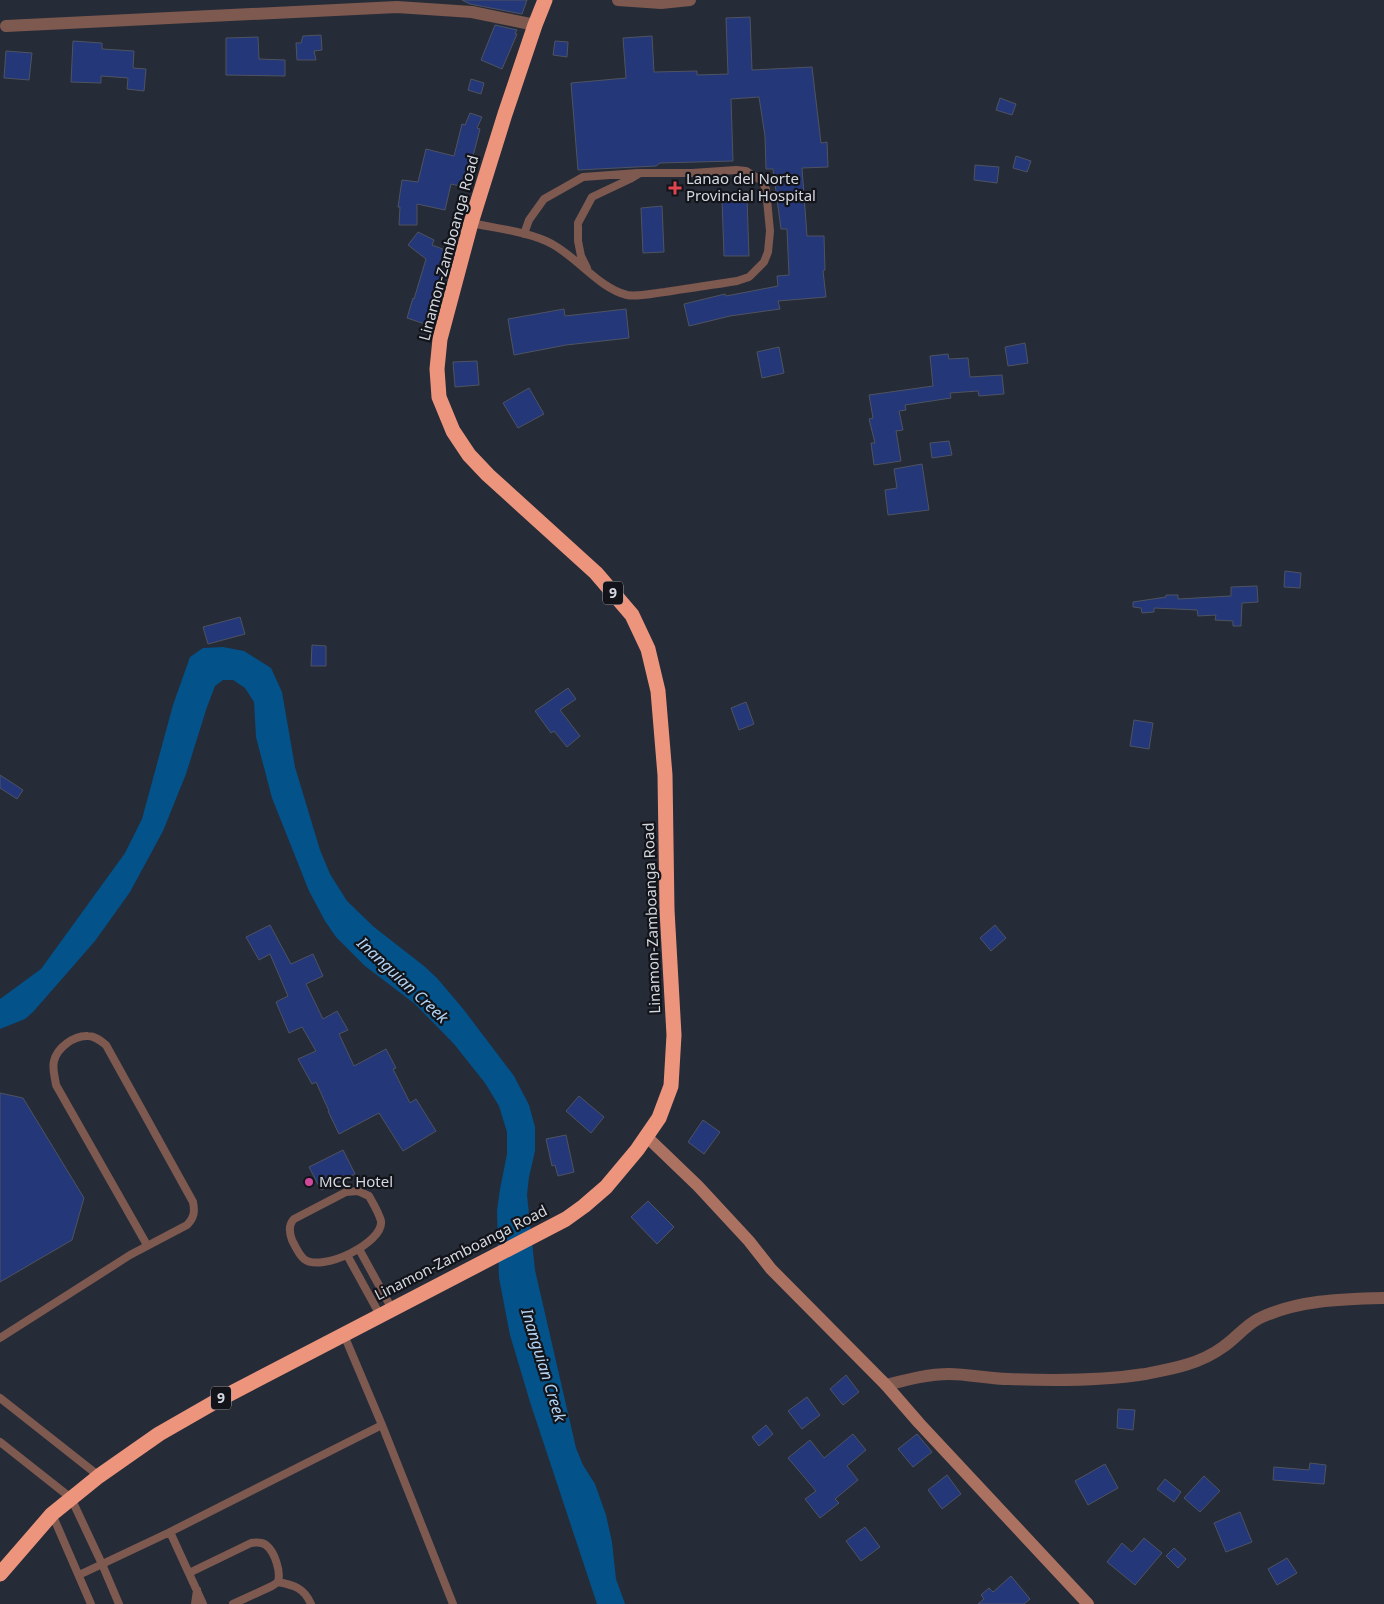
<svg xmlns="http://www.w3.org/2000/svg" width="1384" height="1604" viewBox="0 0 1384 1604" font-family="'Noto Sans',sans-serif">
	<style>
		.water { fill: #035289 }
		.building { fill: #243778; stroke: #4e5361 }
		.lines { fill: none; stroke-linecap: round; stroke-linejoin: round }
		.lane { stroke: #7d594f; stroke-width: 8 }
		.street { stroke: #7d594f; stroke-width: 12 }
		.secondary { stroke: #ab7261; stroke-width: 12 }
		.highway { stroke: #ed957c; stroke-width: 15 }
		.health-dot { fill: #e0444e; stroke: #121419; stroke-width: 2 }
		.hotel-dot { fill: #d1479c; stroke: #121419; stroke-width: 2 }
		.labels { text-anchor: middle; stroke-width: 4.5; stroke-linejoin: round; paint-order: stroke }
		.shield { fill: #121419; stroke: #9a9da4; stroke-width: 1 }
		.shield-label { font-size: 14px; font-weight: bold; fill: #d4d8e0 }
		.poi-label { font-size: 15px; fill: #d4d8e0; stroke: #121419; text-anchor: start }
		.street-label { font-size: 15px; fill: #d4d8e0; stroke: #121419 }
		.water-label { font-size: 16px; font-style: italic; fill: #b2d3f4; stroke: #121419 }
	</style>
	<rect width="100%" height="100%" fill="#262b38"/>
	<path class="water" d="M223,647L244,651L271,668L282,692L295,767L320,850L330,874L347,901L374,927L424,966L437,978L464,1010L514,1076L529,1105L535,1127V1151L529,1177L527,1195L535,1270L576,1448L583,1465L595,1484L606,1515L612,1542L616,1579L625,1604H597L530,1402L510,1335L499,1278L497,1211L500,1189L507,1154V1132L499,1106L485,1083L454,1044L415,1004L365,966L336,937L325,921L309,891L272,798L256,737L254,702L245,688L233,680H223L215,686L207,707L186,774L163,831L130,892L95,941L33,1012L25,1019L0,1029V999L41,969L125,853L142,819L173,705L190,657L203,648Z"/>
	<path class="building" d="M462,0H527L522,14L470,4Z
		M750,17L752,70L812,67L821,143L827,142L828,167L802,168L807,236H824L825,270L823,271L826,297L778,301L780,309L730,316L689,326L684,304L725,294L726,296L778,286L777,276L789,275L787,229H781L773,169H766L765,136L759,97L731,99L733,161L660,163L656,166L578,170L571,83L626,78L623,38L652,36L654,72L697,71V75L728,74L726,18Z
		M495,25L517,30L515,34H517L502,69L481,60Z
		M321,35L322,50L314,51L316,60H297L296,43H301L303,36Z
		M258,37L259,59L285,60V76L226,75V38Z
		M73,41L102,43V49L134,51L133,68L146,69L144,91L127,89L128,78L101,76V83L71,82Z
		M555,41L568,42L567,57L553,55Z
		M6,51L32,53L29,80L4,78Z
		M471,79L484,83L481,94L468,90Z
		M1000,98L1016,104L1012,115L996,110Z
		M470,113L482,117L477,128L480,129L465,187L451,184L445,210L417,204V225H399L400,207H398L402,180L418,182L426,149L454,156L462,124L465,125Z
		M1016,156L1031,161L1027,172L1013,168Z
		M975,165L999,167L997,183L974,180Z
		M747,198L749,256H724L722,199Z
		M662,206L664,252L643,253L641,208Z
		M418,232L434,240L432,245L448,251L443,263L444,264L439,284L436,295H434L425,324L407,318L413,298L414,299L426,259L408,245Z
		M564,309L565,316L626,309L629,338L566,345L514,355L508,319Z
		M1025,343L1028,363L1008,366L1005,347Z
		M779,347L784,373L762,378L757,352Z
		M948,354L949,359L968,358L970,377L1002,375L1004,394L979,396L978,391L950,393L951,398L905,405L906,410L899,411L903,430L896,431L901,461L874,465L871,443H875L869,419L873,418L869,395L933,386L930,356Z
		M477,361L479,385L455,387L453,362Z
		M529,388L544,414L518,428L503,403Z
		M949,441L952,455L932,458L930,443Z
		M922,464L929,510L888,515L885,490L897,488L894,469Z
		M1285,571L1301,573L1300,588L1284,587Z
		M1257,586L1258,602L1242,603L1241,626H1233V621L1215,620L1216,615L1198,616L1197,610L1154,608V612L1142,613L1141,608L1133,607V602L1166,597V595H1178V599L1231,596V587Z
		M240,617L245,634L208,644L203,627Z
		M312,645L326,646V666H311Z
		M568,688L576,699L560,710L580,736L567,747L554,731L551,733L535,711Z
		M746,702L754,724L739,730L731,708Z
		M1134,720L1153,723L1149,749L1130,746Z
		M0,775L23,790L17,799L0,788Z
		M270,925L291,964L313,954L323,976L306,984L323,1019L337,1011L348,1030L339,1034L354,1066L386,1049L396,1068L393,1069L410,1103L416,1099L436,1131L403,1151L379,1113L339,1134L328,1111H329L316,1082L312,1084L298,1059L316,1051L302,1027L289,1033L276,1002L288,996L270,954L259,960L246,937Z
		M995,925L1006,938L991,951L980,938Z
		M0,1093L23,1098L84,1198L72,1240L0,1282Z
		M579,1096L604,1117L591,1133L566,1111Z
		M703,1120L720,1132L704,1154L688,1142Z
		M566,1135L574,1172L558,1176L555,1165L552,1166L546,1139Z
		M343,1150L355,1174L321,1190L309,1167Z
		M648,1201L674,1227L657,1244L631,1217Z
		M846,1375L859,1392L843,1405L830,1389Z
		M807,1397L820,1415L802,1429L788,1411Z
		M1118,1409L1135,1410L1133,1430L1117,1428Z
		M766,1425L773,1434L759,1446L752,1437Z
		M853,1434L866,1450L847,1466L858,1480L835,1499L839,1503L820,1518L805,1499L816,1491L788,1458L810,1440L824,1458Z
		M917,1434L932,1452L913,1467L898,1449Z
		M1310,1463L1326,1465L1324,1484L1273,1480L1274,1467L1309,1470Z
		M1105,1464L1118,1488L1088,1505L1075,1481Z
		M947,1475L961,1494L942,1509L928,1490Z
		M1204,1476L1220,1491L1200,1512L1184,1498Z
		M1165,1479L1181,1492L1174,1502L1157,1489Z
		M1240,1512L1252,1542L1226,1552L1214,1523Z
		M865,1527L880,1547L861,1561L846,1541Z
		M1144,1538L1162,1553L1135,1585L1107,1562L1122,1543L1132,1552Z
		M1174,1548L1186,1559L1178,1568L1166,1556Z
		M1287,1558L1297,1573L1277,1585L1268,1569Z
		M1011,1576L1030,1599L1024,1604H978L984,1599L981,1595L989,1588L993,1592Z"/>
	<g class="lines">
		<path class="lane" d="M471,223C494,228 531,232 552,244C578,258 599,288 627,295C638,297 654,293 665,292C689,288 713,285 737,281L749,277L764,262L768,252L770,231L766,189L762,181L746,171L736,170L692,173H640L630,179L592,197L578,223V241L581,256L587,268
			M524,234L529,220L544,199L583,177L638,173
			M358,1191L369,1196C373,1203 379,1213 381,1221C384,1243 321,1273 304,1259C299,1255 295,1246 292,1240C289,1232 288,1225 294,1219L346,1192Z
			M359,1249L392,1309
			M347,1255L380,1315
			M344,1335L382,1425L453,1604
			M0,1338L130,1255L187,1225C194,1218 195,1212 193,1202L106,1045C101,1041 95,1036 88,1036C74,1035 57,1048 54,1061C52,1069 55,1077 56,1085L147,1245
			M0,1398L99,1476
			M0,1442L71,1498L102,1564L119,1604
			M52,1514L91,1604
			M170,1532L203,1604
			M189,1573L251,1543C257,1542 262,1542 266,1545C275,1552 281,1572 278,1582L272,1586L233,1604
			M79,1575L170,1532L382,1425
			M278,1582C294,1585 304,1588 311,1604
			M195,1604L197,1590"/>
		<path class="street" d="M618,0L661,3L690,0
			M6,26L397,7L472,12L535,25
			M886,1385C906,1380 928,1374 949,1374C969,1374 989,1379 1009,1379C1054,1381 1100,1381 1145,1374C1172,1369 1200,1364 1223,1347C1235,1339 1245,1326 1258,1319C1296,1300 1342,1299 1384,1298"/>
		<path class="secondary" d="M647,1137L698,1186L749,1241L771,1269L886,1385L919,1423L1088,1604"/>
		<path class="highway" d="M0,1574L52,1514L99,1476L159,1434L220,1399L566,1219L584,1206L606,1187L637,1150L659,1118L671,1086L674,1035L667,910L665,775L658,691L648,649L632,615L596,573L488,475L469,455L453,431L439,397L437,369L440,339L471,223L505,114L535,25L545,0"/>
	</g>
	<path class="health-dot" d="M672.5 180.5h5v5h5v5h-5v5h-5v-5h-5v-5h5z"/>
	<circle class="hotel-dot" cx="309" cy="1182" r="5"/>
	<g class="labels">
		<g class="shield">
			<rect x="603" y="581.5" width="20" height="23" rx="4"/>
			<rect x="211" y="1386.5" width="20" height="23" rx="4"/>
		</g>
		<g class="shield-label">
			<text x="613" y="598">9</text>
			<text x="221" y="1403">9</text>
		</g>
		<g class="poi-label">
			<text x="686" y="184">Lanao del Norte<tspan x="686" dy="17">Provincial Hospital</tspan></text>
			<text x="319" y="1187">MCC Hotel</text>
		</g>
		<g class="street-label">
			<text transform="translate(449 248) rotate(-75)" y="5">Linamon-Zamboanga Road</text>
			<text transform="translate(652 918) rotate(-92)" y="5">Linamon-Zamboanga Road</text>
			<text transform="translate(461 1253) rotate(-27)" y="5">Linamon-Zamboanga Road</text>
		</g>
		<g class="water-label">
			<text transform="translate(403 980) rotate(43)" y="6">Inanguian Creek</text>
			<text transform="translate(544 1365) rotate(73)" y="6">Inanguian Creek</text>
		</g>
	</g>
</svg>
